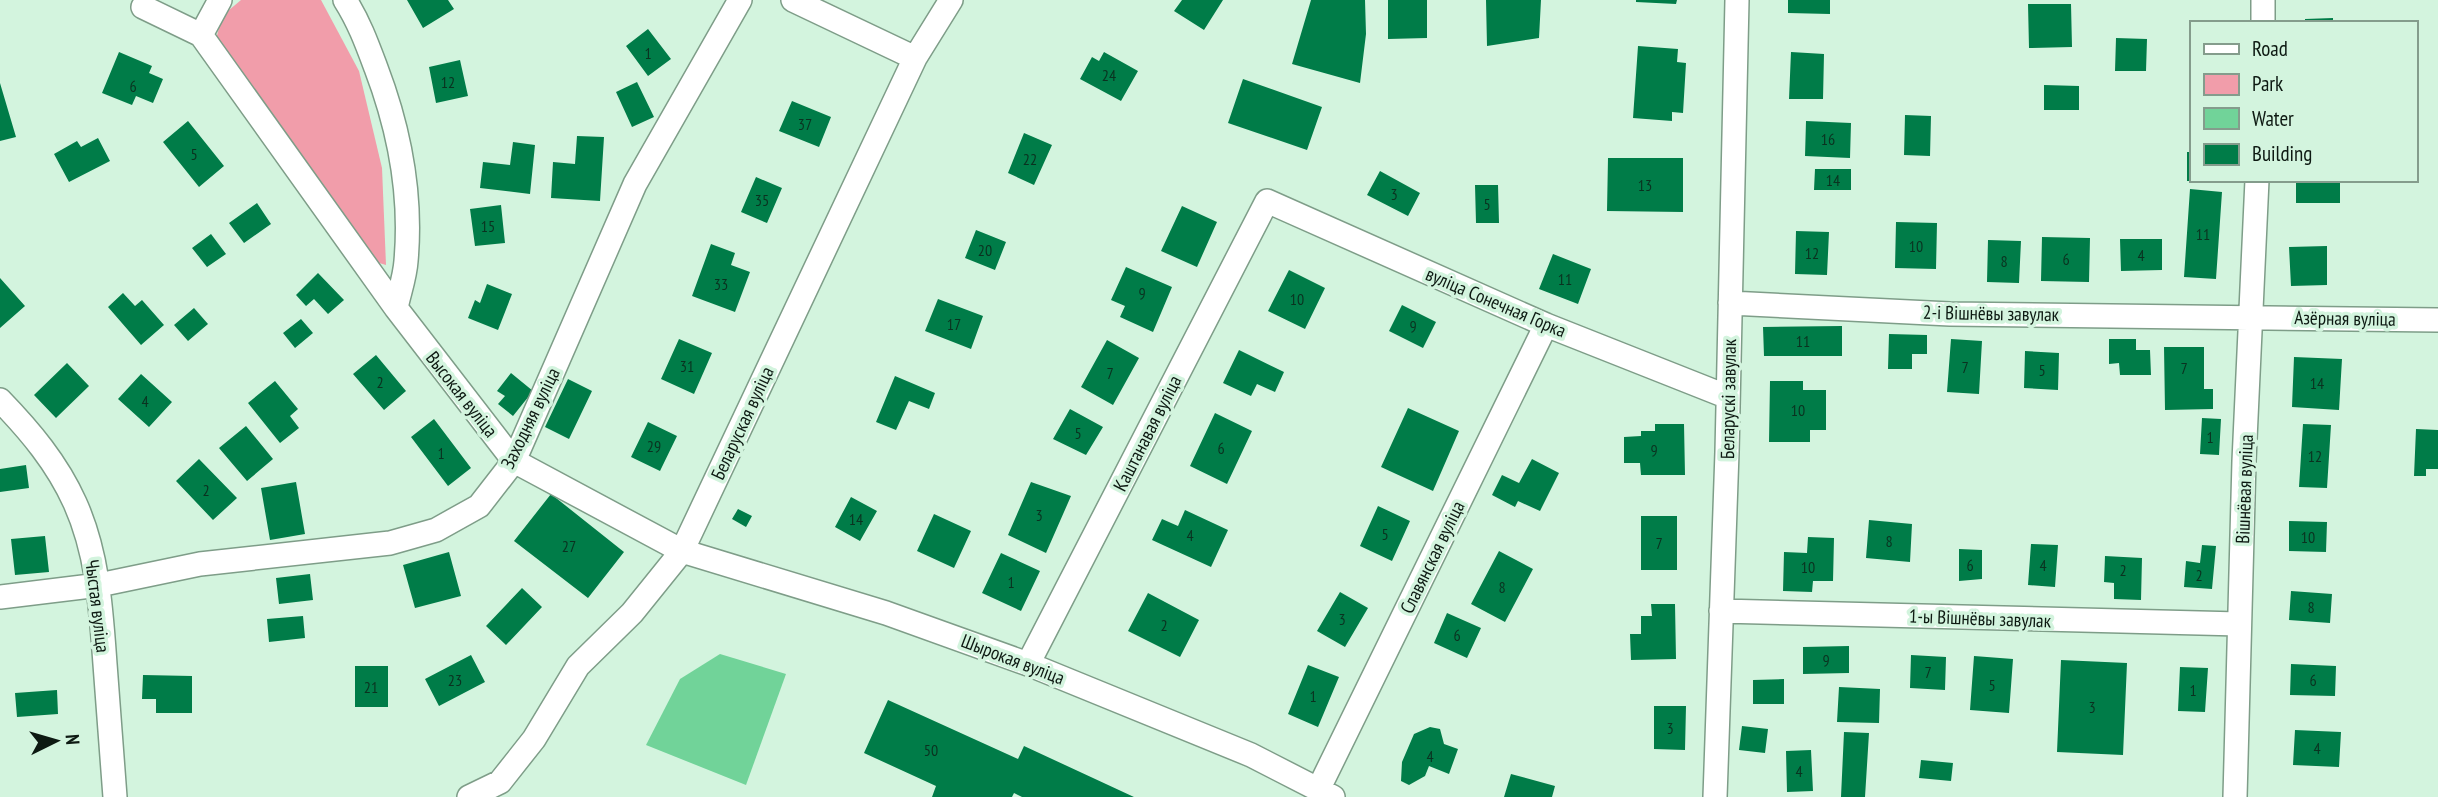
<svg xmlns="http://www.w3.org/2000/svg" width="2438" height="797" viewBox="0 0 2438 797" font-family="'PT Sans Narrow',sans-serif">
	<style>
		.green { fill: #f19daa }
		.water { fill: #71d399 }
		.building { fill: #007c48 }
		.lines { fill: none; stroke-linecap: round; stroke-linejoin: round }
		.street-casing { stroke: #7e9d88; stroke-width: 26 }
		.street { stroke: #fff; stroke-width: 23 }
		.labels { text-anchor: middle; stroke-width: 7; stroke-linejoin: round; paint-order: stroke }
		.number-label { font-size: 16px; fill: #0a3220 }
		.street-label { font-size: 19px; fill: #0d1912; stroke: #d3f4de }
	</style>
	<rect width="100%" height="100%" fill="#d3f4de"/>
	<path class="green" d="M241,0H321L359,71L382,168L386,265L359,257L211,59L222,16Z"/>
	<path class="water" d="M720,654L786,674L746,785L646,745L680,679Z"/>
	<path class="building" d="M407,0H448L454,9L423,28Z
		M1182,0H1223L1204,30L1174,11Z
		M1311,0H1365L1366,34L1360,83L1292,64Z
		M1388,0H1427V38L1388,39Z
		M1486,0H1541L1539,38L1487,46Z
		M1636,0H1677L1676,4L1636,2Z
		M1788,0H1830V14L1788,13Z
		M2028,4H2071L2072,47L2029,48Z
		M2333,18V23H2305V19Z
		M648,29L671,59L648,76L626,46Z
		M2116,38L2147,39L2146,71H2115Z
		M1638,46L1678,49L1677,62L1686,63L1683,113L1672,112V121L1633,118Z
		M119,52L152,66L149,73L163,79L153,103L136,96L132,105L102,93Z
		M1104,52L1138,71L1121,101L1080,79L1092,57L1099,61Z
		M1791,52L1824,54L1823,99H1789Z
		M460,60L468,96L436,103L429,67Z
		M1243,79L1322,107L1307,150L1228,123Z
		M637,82L654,117L632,127L616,92Z
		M0,83L16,137L0,141Z
		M2044,85L2079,86V110H2044Z
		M792,101L831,117L819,147L779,131Z
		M1905,115L1931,116L1930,156L1904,155Z
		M188,121L224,166L199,187L163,142Z
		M1806,121L1851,123L1850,158L1805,156Z
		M1024,133L1052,145L1034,185L1008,173Z
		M577,136L604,137L600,201L551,198L553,162L575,164Z
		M98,138L110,161L69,182L54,154L77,141L81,147Z
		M513,142L535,145L530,194L480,188L483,162L510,165Z
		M2187,152H2191V181H2187Z
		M1608,158H1683V212L1607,211Z
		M1815,169H1851V190H1814Z
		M1380,171L1420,193L1408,216L1367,195Z
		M756,177L782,188L767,223L741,212Z
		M2296,180H2340V203H2296Z
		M1475,185H1498L1499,223H1476Z
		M2190,189L2222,192L2216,279L2184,277Z
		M257,203L271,224L244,243L229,223Z
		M501,205L505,243L475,246L470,209Z
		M1182,206L1217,222L1197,267L1161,251Z
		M1896,222L1937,223L1936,269L1895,268Z
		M976,230L1006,242L995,270L965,258Z
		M1796,231L1829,232L1827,275L1795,274Z
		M211,234L226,254L207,267L192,248Z
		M2042,237L2090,238L2089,282L2041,281Z
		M2120,239H2162V270L2121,271Z
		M1988,240L2021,241L2019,283L1987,282Z
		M711,244L735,253L731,265L750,272L735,312L692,296Z
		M2327,246V285L2291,286L2289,247Z
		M1553,254L1591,269L1578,304L1539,289Z
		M1126,267L1172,287L1153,332L1120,317L1125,306L1111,300Z
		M1289,270L1325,288L1305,329L1268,311Z
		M318,273L344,300L328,314L314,299L306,306L296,295Z
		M0,278L25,306L0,328Z
		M487,284L512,294L498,330L468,318L475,300L480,303Z
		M123,293L135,306L142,300L164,325L141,345L108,307Z
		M938,299L983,316L971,349L925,331Z
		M1402,305L1436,322L1423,348L1389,331Z
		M194,308L208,324L188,341L174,325Z
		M301,319L313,333L295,348L283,333Z
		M1842,326V356H1764L1763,327Z
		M1889,334L1927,335V354H1912V369H1888Z
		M679,339L712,353L694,394L661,379Z
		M1951,339L1982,341L1979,394L1947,392Z
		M2109,339H2136V350H2150L2151,375H2120L2119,363L2109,364Z
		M1107,340L1139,358L1113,405L1081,387Z
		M2164,347H2204V389H2213V409L2165,410Z
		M1239,350L1284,372L1275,392L1257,384L1251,396L1223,383Z
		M2025,351L2059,353L2058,390L2024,388Z
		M376,355L406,391L384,410L353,374Z
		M2294,357L2342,359L2339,410L2292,407Z
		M67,363L89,386L56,418L34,395Z
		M511,373L533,391L513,416L498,404L505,396L497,391Z
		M141,374L172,402L149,427L118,399Z
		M895,376L935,393L929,409L909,401L896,430L876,422Z
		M568,379L592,391L569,439L545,427Z
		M275,381L298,409L290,416L299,428L280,443L248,403Z
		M1770,381H1803V390H1826V430H1810V442H1769Z
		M1408,408L1459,431L1433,491L1381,467Z
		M1070,409L1103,427L1086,455L1053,439Z
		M1215,413L1252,431L1227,484L1190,466Z
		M2202,418L2221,419L2219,455L2200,454Z
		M434,419L471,468L448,486L411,437Z
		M648,422L677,436L660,471L631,457Z
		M1655,424H1684L1685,475H1641L1640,463H1624V437L1641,436V431H1655Z
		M2303,424L2331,425L2327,488L2299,487Z
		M246,426L273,459L247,481L219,448Z
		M2416,429L2438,430V469H2426V476H2414Z
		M199,459L237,498L213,520L176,481Z
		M1532,459L1559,473L1540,511L1518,501L1515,507L1492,495L1502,475L1519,483Z
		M26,465L29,488L0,492V469Z
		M296,482L305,534L270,540L261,488Z
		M1031,482L1071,496L1046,553L1008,535Z
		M551,494L624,552L588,598L514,541Z
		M851,497L877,511L860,541L835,527Z
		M1378,506L1410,521L1392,561L1360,546Z
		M738,509L752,516L746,527L732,519Z
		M1185,510L1228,530L1211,567L1152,540L1162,519L1178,526Z
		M934,514L971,531L954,568L917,551Z
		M1641,516H1677V570H1641Z
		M1869,520L1912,524L1910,562L1866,558Z
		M2289,521L2327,522L2326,552L2289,551Z
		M45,536L49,572L15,575L11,539Z
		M1808,537L1834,538L1833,581H1813L1812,592L1783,591L1784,552L1807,553Z
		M2031,544L2058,545L2055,587L2028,585Z
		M2202,545L2216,546L2212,589L2184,587L2186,561L2200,563Z
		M1959,549L1982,550V579L1959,581Z
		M1499,551L1533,569L1505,622L1471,604Z
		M449,552L461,596L415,608L403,565Z
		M1001,553L1040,571L1021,611L982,593Z
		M2105,556L2142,558L2141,600L2114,599V583L2104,582Z
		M310,574L313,600L279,604L276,578Z
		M522,588L542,607L506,645L486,626Z
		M2291,591L2332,594L2330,623L2289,620Z
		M1340,592L1368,608L1345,647L1317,631Z
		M1148,593L1199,620L1180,657L1128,631Z
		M1651,604H1675L1676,659L1631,660L1630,634H1641V616H1652Z
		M1447,613L1481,628L1467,658L1434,643Z
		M303,616L305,638L269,642L267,619Z
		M1849,646V673L1803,674V647Z
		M471,655L485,682L439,706L425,679Z
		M1911,655L1946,657L1945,690L1910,688Z
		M1974,656L2013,659L2009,713L1970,710Z
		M2061,660L2127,663L2123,755L2057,752Z
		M2291,664L2336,666L2335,696L2290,695Z
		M1308,665L1339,677L1318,727L1288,714Z
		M355,666H388V707H355Z
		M2180,667L2208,668L2205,712L2178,711Z
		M143,675L192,676V713H156V699H142Z
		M1784,679V704H1753V680Z
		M1839,687L1880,689L1879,723L1837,722Z
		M57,690L58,714L17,717L15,693Z
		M888,700L1018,759L1024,746L1134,797H1022L1014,793L1012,797H932L936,786L864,753Z
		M1654,706H1686L1685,750L1654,749Z
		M1742,726L1768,729L1765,753L1739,750Z
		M1430,727L1440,729L1444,744L1458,749L1449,774L1429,766L1425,776L1409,785L1401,781L1402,762L1414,734Z
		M2295,730L2341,732L2339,767L2293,765Z
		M1844,732L1869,733L1865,797H1841Z
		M1811,750L1813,791L1787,792L1786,751Z
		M1921,760L1953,763L1951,781L1919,778Z
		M1511,774L1555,786L1552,797H1504Z"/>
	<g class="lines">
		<defs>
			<path id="street" d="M220,0L201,35L396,308L514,461L682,551L886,613L1028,664L1251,755L1333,797
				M345,0C359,22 367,44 376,68C400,131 412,194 406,261C405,277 399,293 396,308
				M793,0L915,58
				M143,7L201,35
				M2263,23V0
				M1730,303L1950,314L2438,320
				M0,400C30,431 57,463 75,503C98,554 101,609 105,664C108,708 112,753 115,797
				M0,597L99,585L200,564L390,543L436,530L479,506L514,461L635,184L740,0
				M1721,611L2239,624
				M1028,664L1267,201L1546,325L1728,397
				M1318,790L1546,325
				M469,797L500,782L534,739L578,666L632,613L682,551L915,58L951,0
				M1715,797L1727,452L1737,0
				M2235,797L2244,461L2257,180"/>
		</defs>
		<use href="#street" class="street-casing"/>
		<use href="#street" class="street"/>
	</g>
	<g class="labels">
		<g class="number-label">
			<text x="648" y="59">1</text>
			<text x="1109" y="81">24</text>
			<text x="448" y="88">12</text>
			<text x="133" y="92">6</text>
			<text x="805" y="130">37</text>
			<text x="1828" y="145">16</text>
			<text x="194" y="160">5</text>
			<text x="1030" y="165">22</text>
			<text x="1833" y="186">14</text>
			<text x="1645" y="191">13</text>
			<text x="1394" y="200">3</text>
			<text x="762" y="206">35</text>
			<text x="1487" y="210">5</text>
			<text x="488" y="232">15</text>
			<text x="2203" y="240">11</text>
			<text x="1916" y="252">10</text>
			<text x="985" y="256">20</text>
			<text x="1812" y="259">12</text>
			<text x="2141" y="261">4</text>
			<text x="2066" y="265">6</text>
			<text x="2004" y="267">8</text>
			<text x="1565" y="285">11</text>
			<text x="721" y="290">33</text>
			<text x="1142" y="299">9</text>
			<text x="1297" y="305">10</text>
			<text x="954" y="330">17</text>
			<text x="1413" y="332">9</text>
			<text x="1803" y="347">11</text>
			<text x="687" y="372">31</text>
			<text x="1965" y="373">7</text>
			<text x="2184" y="374">7</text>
			<text x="2042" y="376">5</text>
			<text x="1110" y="379">7</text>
			<text x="380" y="388">2</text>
			<text x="2317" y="389">14</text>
			<text x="145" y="407">4</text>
			<text x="1798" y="416">10</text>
			<text x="1078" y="439">5</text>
			<text x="2210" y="443">1</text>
			<text x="654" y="452">29</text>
			<text x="1221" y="454">6</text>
			<text x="1654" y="456">9</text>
			<text x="441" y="459">1</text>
			<text x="2315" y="462">12</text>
			<text x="206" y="496">2</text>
			<text x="1039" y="521">3</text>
			<text x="856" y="525">14</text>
			<text x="1385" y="540">5</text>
			<text x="1190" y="541">4</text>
			<text x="2308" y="543">10</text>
			<text x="1889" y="547">8</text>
			<text x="1659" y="549">7</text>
			<text x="569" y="552">27</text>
			<text x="1970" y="571">6</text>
			<text x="2043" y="571">4</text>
			<text x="1808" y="573">10</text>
			<text x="2123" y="576">2</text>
			<text x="2199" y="581">2</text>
			<text x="1011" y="588">1</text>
			<text x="1502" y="593">8</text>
			<text x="2311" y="613">8</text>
			<text x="1342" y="625">3</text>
			<text x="1164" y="631">2</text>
			<text x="1457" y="641">6</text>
			<text x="1826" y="666">9</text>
			<text x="1928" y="678">7</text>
			<text x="455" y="686">23</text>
			<text x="2313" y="686">6</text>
			<text x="1992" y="691">5</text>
			<text x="371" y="693">21</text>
			<text x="2193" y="696">1</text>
			<text x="1313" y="702">1</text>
			<text x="2092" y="713">3</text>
			<text x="1670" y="734">3</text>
			<text x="2317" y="754">4</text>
			<text x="931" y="756">50</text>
			<text x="1430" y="762">4</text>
			<text x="1799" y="777">4</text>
		</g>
		<g class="street-label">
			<text transform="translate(1496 302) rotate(23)" y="7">вуліца Сонечная Горка</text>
			<text transform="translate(1991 313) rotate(1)" y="7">2-і Вішнёвы завулак</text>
			<text transform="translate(2345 318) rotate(1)" y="7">Азёрная вуліца</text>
			<text transform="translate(462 394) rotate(52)" y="7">Высокая вуліца</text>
			<text transform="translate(1728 399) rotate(-89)" y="7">Беларускі завулак</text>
			<text transform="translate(530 418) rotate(-64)" y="7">Заходняя вуліца</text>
			<text transform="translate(742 423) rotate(-65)" y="7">Беларуская вуліца</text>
			<text transform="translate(1147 433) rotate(-63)" y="7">Каштанавая вуліца</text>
			<text transform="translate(2244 489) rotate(-88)" y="7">Вішнёвая вуліца</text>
			<text transform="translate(1432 557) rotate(-64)" y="7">Славянская вуліца</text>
			<text transform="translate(98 606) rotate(83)" y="7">Чыстая вуліца</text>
			<text transform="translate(1980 618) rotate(2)" y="7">1-ы Вішнёвы завулак</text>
			<text transform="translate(1013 659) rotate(21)" y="7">Шырокая вуліца</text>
		</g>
	</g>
	<rect x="2190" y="21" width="228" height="161" fill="#d3f4de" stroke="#849c8c" stroke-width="2"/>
	<rect x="2204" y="44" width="35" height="10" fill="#ffffff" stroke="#849c8c" stroke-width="2"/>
	<text x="2252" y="56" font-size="21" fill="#0d1912">Road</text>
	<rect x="2204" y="74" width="35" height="21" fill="#f19daa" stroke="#849c8c" stroke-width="2"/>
	<text x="2252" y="91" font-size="21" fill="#0d1912">Park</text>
	<rect x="2204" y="108" width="35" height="21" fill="#71d399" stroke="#849c8c" stroke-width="2"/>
	<text x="2252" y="126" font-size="21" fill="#0d1912">Water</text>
	<rect x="2204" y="144" width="35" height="21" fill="#007c48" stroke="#849c8c" stroke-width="2"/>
	<text x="2252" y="161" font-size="21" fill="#0d1912">Building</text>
	<g transform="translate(56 741) rotate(85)" stroke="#d3f4de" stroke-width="5" paint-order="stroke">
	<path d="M0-5L12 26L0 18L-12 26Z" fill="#0d1912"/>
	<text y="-10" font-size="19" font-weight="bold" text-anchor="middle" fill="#0d1912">N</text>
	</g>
</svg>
